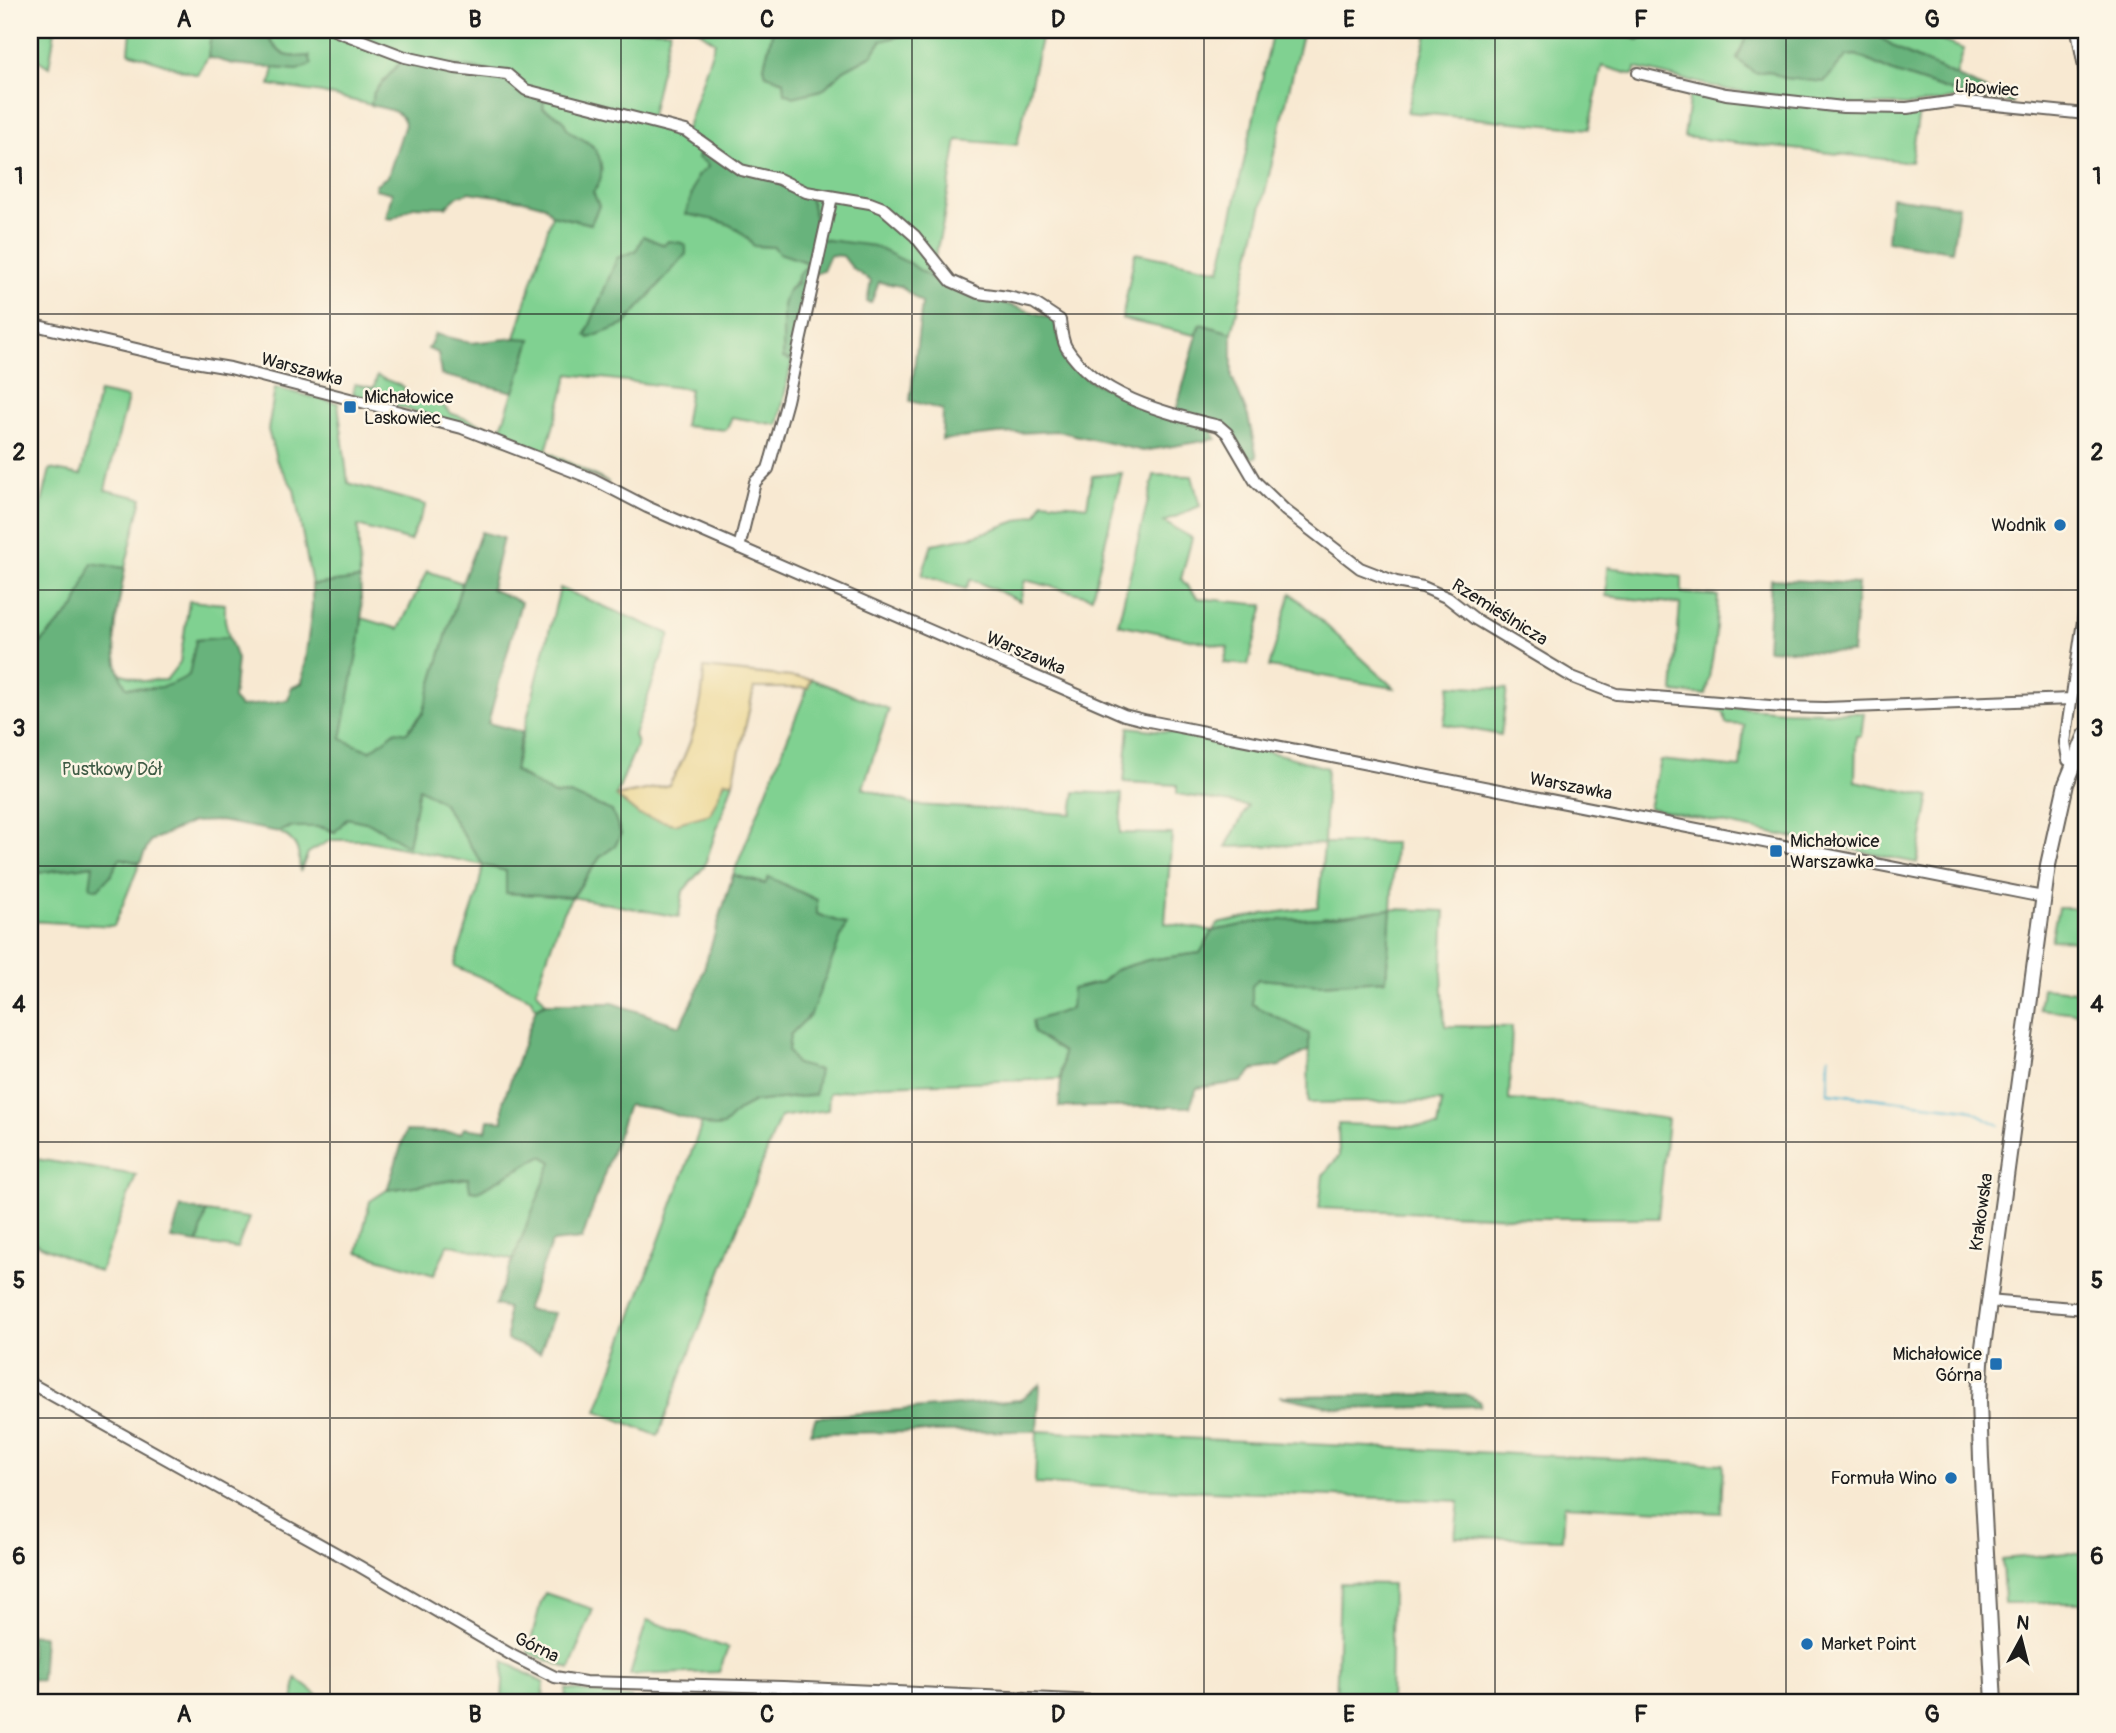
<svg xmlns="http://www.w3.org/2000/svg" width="2116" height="1733" viewBox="0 0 2116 1733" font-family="Pangolin,sans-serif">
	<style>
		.green { fill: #80d191; stroke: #4e7656; stroke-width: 2; fill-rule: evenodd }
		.forest { fill: #68b37b; stroke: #42684c; stroke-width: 2 }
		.sand { fill: #eeda9e; stroke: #857b5d; stroke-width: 2 }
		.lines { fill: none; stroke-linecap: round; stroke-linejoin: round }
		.stream { stroke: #4eb2cd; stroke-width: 2.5 }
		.minor-casing { stroke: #69645c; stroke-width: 14 }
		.major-casing { stroke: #69645c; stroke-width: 18 }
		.minor { stroke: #fff; stroke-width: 10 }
		.major { stroke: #fff; stroke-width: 14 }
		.grid { fill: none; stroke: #1c1c1c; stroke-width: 2; stroke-opacity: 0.55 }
		.poi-dot { fill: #1f6fb2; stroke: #fcf5e5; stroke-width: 2.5 }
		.labels { text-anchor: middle; stroke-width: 5; stroke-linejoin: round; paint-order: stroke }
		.street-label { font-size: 18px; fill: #1c1c1c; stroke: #fcf5e5 }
		.poi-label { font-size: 18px; fill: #1c1c1c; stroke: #fcf5e5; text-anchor: start }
		.park-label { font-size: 18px; fill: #3f5b45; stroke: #fcf5e5 }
		.neatline { fill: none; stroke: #1c1c1c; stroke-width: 2.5 }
		.grid-label { font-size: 23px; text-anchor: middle; font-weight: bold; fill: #1c1c1c }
	</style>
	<rect width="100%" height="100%" fill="#fcf5e5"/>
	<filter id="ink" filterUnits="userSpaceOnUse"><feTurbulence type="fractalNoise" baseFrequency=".0143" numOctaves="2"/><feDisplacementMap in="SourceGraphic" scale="14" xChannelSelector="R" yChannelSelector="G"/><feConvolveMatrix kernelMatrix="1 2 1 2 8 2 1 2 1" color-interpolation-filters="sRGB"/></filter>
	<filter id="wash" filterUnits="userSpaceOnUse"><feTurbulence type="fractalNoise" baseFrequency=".00686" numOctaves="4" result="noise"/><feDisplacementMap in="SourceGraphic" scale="28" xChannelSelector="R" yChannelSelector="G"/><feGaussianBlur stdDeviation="1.57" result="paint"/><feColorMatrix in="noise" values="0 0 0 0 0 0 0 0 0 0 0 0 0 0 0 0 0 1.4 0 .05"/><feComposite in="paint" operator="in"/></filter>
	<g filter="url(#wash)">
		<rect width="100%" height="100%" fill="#f8e9d2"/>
		<path class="green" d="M30,30H55L49,67L30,55Z
			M131,30H217L210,40L208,57L197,75L129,52Z
			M263,30H670L650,120L686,130L715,42L698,30H773L764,66L766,74L822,90L844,70L872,55L881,41L907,34L911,30H1043L1017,145L957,140L942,228L930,277L909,263L821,239L817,232L811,198L707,163L708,167L686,214C718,221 732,219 754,246L774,247L780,253L806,262V267C798,275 795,284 787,292L792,361L778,425L732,417L726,430L684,426L690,389L569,374L546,451L609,483C525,449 441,417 353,394L355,384L374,388L377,376L404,387L405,397L437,399L450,413L500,431L531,340L515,338L552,215L591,224L593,146L567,131L562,119L543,108L405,58L374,92L371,105L322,93L270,85L274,68L297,70L309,56C279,59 280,52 263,30ZM665,245L686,246L685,254L624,325L586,335L617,259L636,251Z
			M1273,30H1303L1232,333L1200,324L1195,335L1122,319L1135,253L1220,270Z
			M1428,30H1585L1601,37L1616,32L1639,40L1657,32L1658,30H1749L1737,59L1755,73L1768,71L1784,78L1847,56L1856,55L1893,72L1968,97L1913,105H1856L1728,90L1636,68L1633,75L1602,66L1589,129L1407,112Z
			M1868,30H1911L1964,49L1956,76L1905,53Z
			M1690,92L1848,111L1919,112L1911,162L1684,137Z
			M275,388L338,403L348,483L426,505L410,541L358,526L360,579L312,585L294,489L277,462L268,430Z
			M99,392L128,398L105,490L142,498L125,568L92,564L75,607L34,649L30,647V553L50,469L81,475Z
			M1122,473L1092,597L1025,580L1020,601L971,579L966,589L922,575L932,544L974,536L1037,514L1043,501L1087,506L1092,476Z
			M1154,475L1192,476L1200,506L1164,522L1192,538L1181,579L1198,598L1264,605L1248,665L1224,663L1228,647L1118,624Z
			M1607,567L1682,577V593L1718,596L1715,643L1706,695L1673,692L1680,604L1606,596Z
			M427,571L462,583L423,713L386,756L254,735L359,643L362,618L399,629Z
			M560,588L670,634L634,735L637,744L616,796L725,780L733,782L704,867L683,891L679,917L572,897L562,914L536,990L546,1003L536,1008L530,998L454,966L477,895L483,865L365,840H331L308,853L300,872C299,851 299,842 279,832C296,824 317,825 334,832L347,818L370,823L408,846L419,788L442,802L483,865L506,871V893L573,897L601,856L615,846L570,794L554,795L514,770Z
			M1291,593L1394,688L1269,667Z
			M189,601L225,604V620L229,637L197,640L189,676C165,690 153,689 126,687L117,672L142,681L166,680L180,662Z
			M811,679L889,709L863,788L916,805L1072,814L1075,792L1122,794L1120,833L1172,834L1165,923L1213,931L1218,924L1264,914L1318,907L1324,844L1226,847L1248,806L1177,794V785L1124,782L1129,727C1198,734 1260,747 1327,768L1324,843H1395L1391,909L1445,911L1442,973L1445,1026L1512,1027L1509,1100L1559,1103L1668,1119L1658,1218H1533L1319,1208L1323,1175L1339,1156L1338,1124L1438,1127L1442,1101L1308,1103L1309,1034L1251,1004L1252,986L1257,979L1319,984L1386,980L1391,909L1321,918L1261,921L1200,953L1148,960L1115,970L1102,982L1072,989V1009L1033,1021L1034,1033L1063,1052L1061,1079L882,1085L829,1093L828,1110L780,1117L658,1436L597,1411L702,1123L714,1127L722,1126L739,1110L754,1102L815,1095L788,1051L790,1035L811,1013L817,900L769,878L766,884L733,875Z
			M1450,685L1507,689L1501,735L1444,724Z
			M1706,705L1787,711L1864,713L1861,736H1856L1855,781L1930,796L1917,863L1649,808L1660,760L1740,768L1744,725L1726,724L1724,713Z
			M120,858L140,863L114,926L30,921V874L94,865L111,875Z
			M2058,908H2086V941L2051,940Z
			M2042,988L2086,992V1014L2039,1009Z
			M542,1156L553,1162L513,1260L448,1244L434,1275L358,1252L370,1201L387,1190L469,1178L478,1191Z
			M30,1158L136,1175L100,1272L30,1241Z
			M206,1212L249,1218L237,1249L198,1243Z
			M1037,1431L1723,1464L1721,1513L1564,1505L1562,1539L1455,1537L1459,1501L1035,1484Z
			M2068,1553L2086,1555V1603H2004L2002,1559Z
			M1340,1583L1392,1584L1390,1703H1336Z
			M545,1593L593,1609L570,1669L528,1653L540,1605Z
			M647,1620L728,1648L719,1672L630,1675Z
			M504,1661L544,1683L543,1703H502Z
			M296,1678L328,1703H293Z
			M566,1689L631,1698V1703H565Z"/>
		<path class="forest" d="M217,30H263C280,53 279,59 309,56L312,64L297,70L233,64L208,57L210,40Z
			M773,30H911L907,34L881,41L872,55L844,70L822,90L793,97L785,93L784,81L766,75L764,66Z
			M1585,30H1658L1657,32L1639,40L1616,32L1602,37Z
			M1749,30H1868L1905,53L1991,92L2013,98V103L1968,97L1893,72L1856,55L1847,56L1824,82L1784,78L1768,71L1755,73L1737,59Z
			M405,57L507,74L541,99L544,102L543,108L563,119C570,139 578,133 591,145C604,157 605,180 593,192L599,206L591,224L552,215L545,206L523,200L469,192L458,196L446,207L415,206L392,219L386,218L392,193L375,189L376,184L388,176L405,124C402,109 384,109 371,105L374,92Z
			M701,147L741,170L807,192C816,206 812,224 821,239L874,246L909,263L939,283L1055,319L1061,347L1088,380L1167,416L1212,430L1216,439L1143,451L1057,431L998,434L942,440L943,410L910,401L922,303L900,286L879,282L871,303L867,302L871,281L853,269L843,256L830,255L823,271L814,274L792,361L783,358V305L787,292L797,283L798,275L806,267V262L779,253L774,247L754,246C732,219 718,221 686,214L697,176L708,167L706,163L698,158Z
			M1891,197L1959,206L1952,251L1887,241Z
			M643,236L664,245L668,241L682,243L686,246V254L624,325L589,338L586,335L617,258L636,251Z
			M1200,324L1232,333V377L1248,416L1257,457L1246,460L1229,431L1176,411Z
			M435,334L471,343L515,338L531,339L514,392L441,375L438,353L428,349Z
			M481,532L503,538L491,589L521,602L488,723L522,732L514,771L554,795L570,794L612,811L621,834L615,846L601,856L572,897L506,893V871L483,865L442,802L419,788L408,846L370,823L347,818L335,832L322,827H289L279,832L219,821L193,822L150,841L140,863L120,858L111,875L98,889L90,887L93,865L30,874V851L36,833L30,832V647L35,649L75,607L92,563L125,568C119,608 105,651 126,687C151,690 167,689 189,675L196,640L229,637L237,659L233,699L240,707L288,700L291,688L302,683L312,608V585L360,579L362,618L359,643L341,739L370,751L396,731L407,733L423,713L462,583Z
			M1771,579L1858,584L1852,653L1767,649Z
			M733,875L765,884L769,877L817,900V914L846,924L811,1014L790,1035L788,1051L796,1064L819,1070L815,1095L754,1102L739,1110L723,1126L714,1127L656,1109L628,1105L582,1239L552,1242L526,1310L554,1313L540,1353L507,1340V1308L495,1305L552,1162L542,1156L478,1191L470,1190L468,1178L387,1190L406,1131L461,1133L464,1128L486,1131L488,1120L503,1121V1102L536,1008L546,1003H613L680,1026L695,997Z
			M1391,909L1386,980L1319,984L1258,979L1252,986V1004L1309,1034V1050L1280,1066L1253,1070L1242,1082L1197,1088L1190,1107H1059L1063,1052L1034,1033L1032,1021L1071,1009L1072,989L1102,982L1115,970L1148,960L1200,953L1213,931L1261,921L1321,918Z
			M181,1207L206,1212L198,1243L171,1239Z
			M1040,1384L1037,1431L810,1433L816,1417L1020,1400Z
			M1465,1394L1481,1402L1480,1406L1341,1409L1279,1396Z
			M30,1634L44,1636L41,1681L30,1679Z"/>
		<path class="sand" d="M704,668L811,679L808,688H754L733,782L725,781L710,814L674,824L639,815L616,796L669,785C691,749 703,710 704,668Z"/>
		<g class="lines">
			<path class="stream" d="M2085,710L2086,711
				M1829,1057L1828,1093L1968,1109L1999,1125"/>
		</g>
	</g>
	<g filter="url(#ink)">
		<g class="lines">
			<defs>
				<path id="minor" d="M334,30L405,57L455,68L507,74L526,90L686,131L741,170L779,179L806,192L870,203L883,208L915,236L951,281L978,293L1008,297L1034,303L1060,320C1061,328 1062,340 1066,347C1097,397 1166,413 1219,426L1227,433L1255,481L1286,511L1360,568L1396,582L1423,587L1448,598L1475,619L1572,677L1616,694L1783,707L1825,708L2071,699
					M2077,30L2086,78
					M1638,73L1726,94L1843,107L1907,108L1956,101L2086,114
					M30,324L183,360L230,368L462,428L593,479L647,507L1124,715L1144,720L2043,897
					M739,548L755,482L768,469L771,459L787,401L832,197
					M2074,762L2068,760L2065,742L2086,601
					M1988,1301L2086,1309
					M30,1383L359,1566L515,1657L555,1677L585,1682L783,1687L1141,1703"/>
				<path id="major" d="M1994,1703L1981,1459L1979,1400L1981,1362L2048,865L2066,784L2086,735"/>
			</defs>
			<use href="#minor" class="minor-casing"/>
			<use href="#major" class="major-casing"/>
			<use href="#minor" class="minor"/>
			<use href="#major" class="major"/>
		</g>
	</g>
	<path class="grid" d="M330,30V1703M621,30V1703M912,30V1703M1204,30V1703M1495,30V1703M1786,30V1703M30,314H2086M30,590H2086M30,866H2086M30,1142H2086M30,1418H2086"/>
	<g class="poi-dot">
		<rect x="343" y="400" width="14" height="14" rx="3.5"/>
		<circle cx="2060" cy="525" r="7"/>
		<rect x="1769" y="844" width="14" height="14" rx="3.5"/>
		<rect x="1989" y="1357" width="14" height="14" rx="3.5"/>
		<circle cx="1951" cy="1478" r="7"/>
		<circle cx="1807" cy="1644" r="7"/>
	</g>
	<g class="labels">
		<g class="street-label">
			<text transform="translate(1987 88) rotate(4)" y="6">Lipowiec</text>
			<text transform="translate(302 369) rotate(15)" y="6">Warszawka</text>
			<text transform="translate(1500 612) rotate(32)" y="6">Rzemieślnicza</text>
			<text transform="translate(1026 653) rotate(23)" y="6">Warszawka</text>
			<text transform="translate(1571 786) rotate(11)" y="6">Warszawka</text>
			<text transform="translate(1981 1212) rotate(-82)" y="6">Krakowska</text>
			<text transform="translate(537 1647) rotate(26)" y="6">Górna</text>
		</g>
		<g class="poi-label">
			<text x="364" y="403">Michałowice<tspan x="364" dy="21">Laskowiec</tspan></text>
			<text x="2046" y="531" text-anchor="end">Wodnik</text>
			<text x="1790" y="847">Michałowice<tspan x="1790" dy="21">Warszawka</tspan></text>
			<text x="1982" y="1360" text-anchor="end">Michałowice<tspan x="1982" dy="21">Górna</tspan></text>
			<text x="1937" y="1484" text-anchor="end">Formuła Wino</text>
			<text x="1821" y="1650">Market Point</text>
		</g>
		<g class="park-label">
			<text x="112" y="775">Pustkowy Dół</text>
		</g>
	</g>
	<rect width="2116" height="1733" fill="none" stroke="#fcf5e5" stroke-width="77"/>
	<g transform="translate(2021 1639) rotate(7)" stroke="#fcf5e5" stroke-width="5" paint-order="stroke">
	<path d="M0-5L12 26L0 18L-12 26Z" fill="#1c1c1c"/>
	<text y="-10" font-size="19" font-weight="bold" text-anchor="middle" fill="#1c1c1c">N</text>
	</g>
	<rect x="38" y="38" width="2040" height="1656" class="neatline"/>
	<g class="grid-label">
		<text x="184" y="27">A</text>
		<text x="475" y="27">B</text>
		<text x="767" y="27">C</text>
		<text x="1058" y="27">D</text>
		<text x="1349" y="27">E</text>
		<text x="1641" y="27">F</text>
		<text x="1932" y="27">G</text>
		<text x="19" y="184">1</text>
		<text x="2097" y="184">1</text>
		<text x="19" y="460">2</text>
		<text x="2097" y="460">2</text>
		<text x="19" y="736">3</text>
		<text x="2097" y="736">3</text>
		<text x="19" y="1012">4</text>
		<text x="2097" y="1012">4</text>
		<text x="19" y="1288">5</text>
		<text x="2097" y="1288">5</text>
		<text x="19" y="1564">6</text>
		<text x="2097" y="1564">6</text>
		<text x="184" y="1722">A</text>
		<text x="475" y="1722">B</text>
		<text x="767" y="1722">C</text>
		<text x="1058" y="1722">D</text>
		<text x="1349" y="1722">E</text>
		<text x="1641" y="1722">F</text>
		<text x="1932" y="1722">G</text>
	</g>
</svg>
